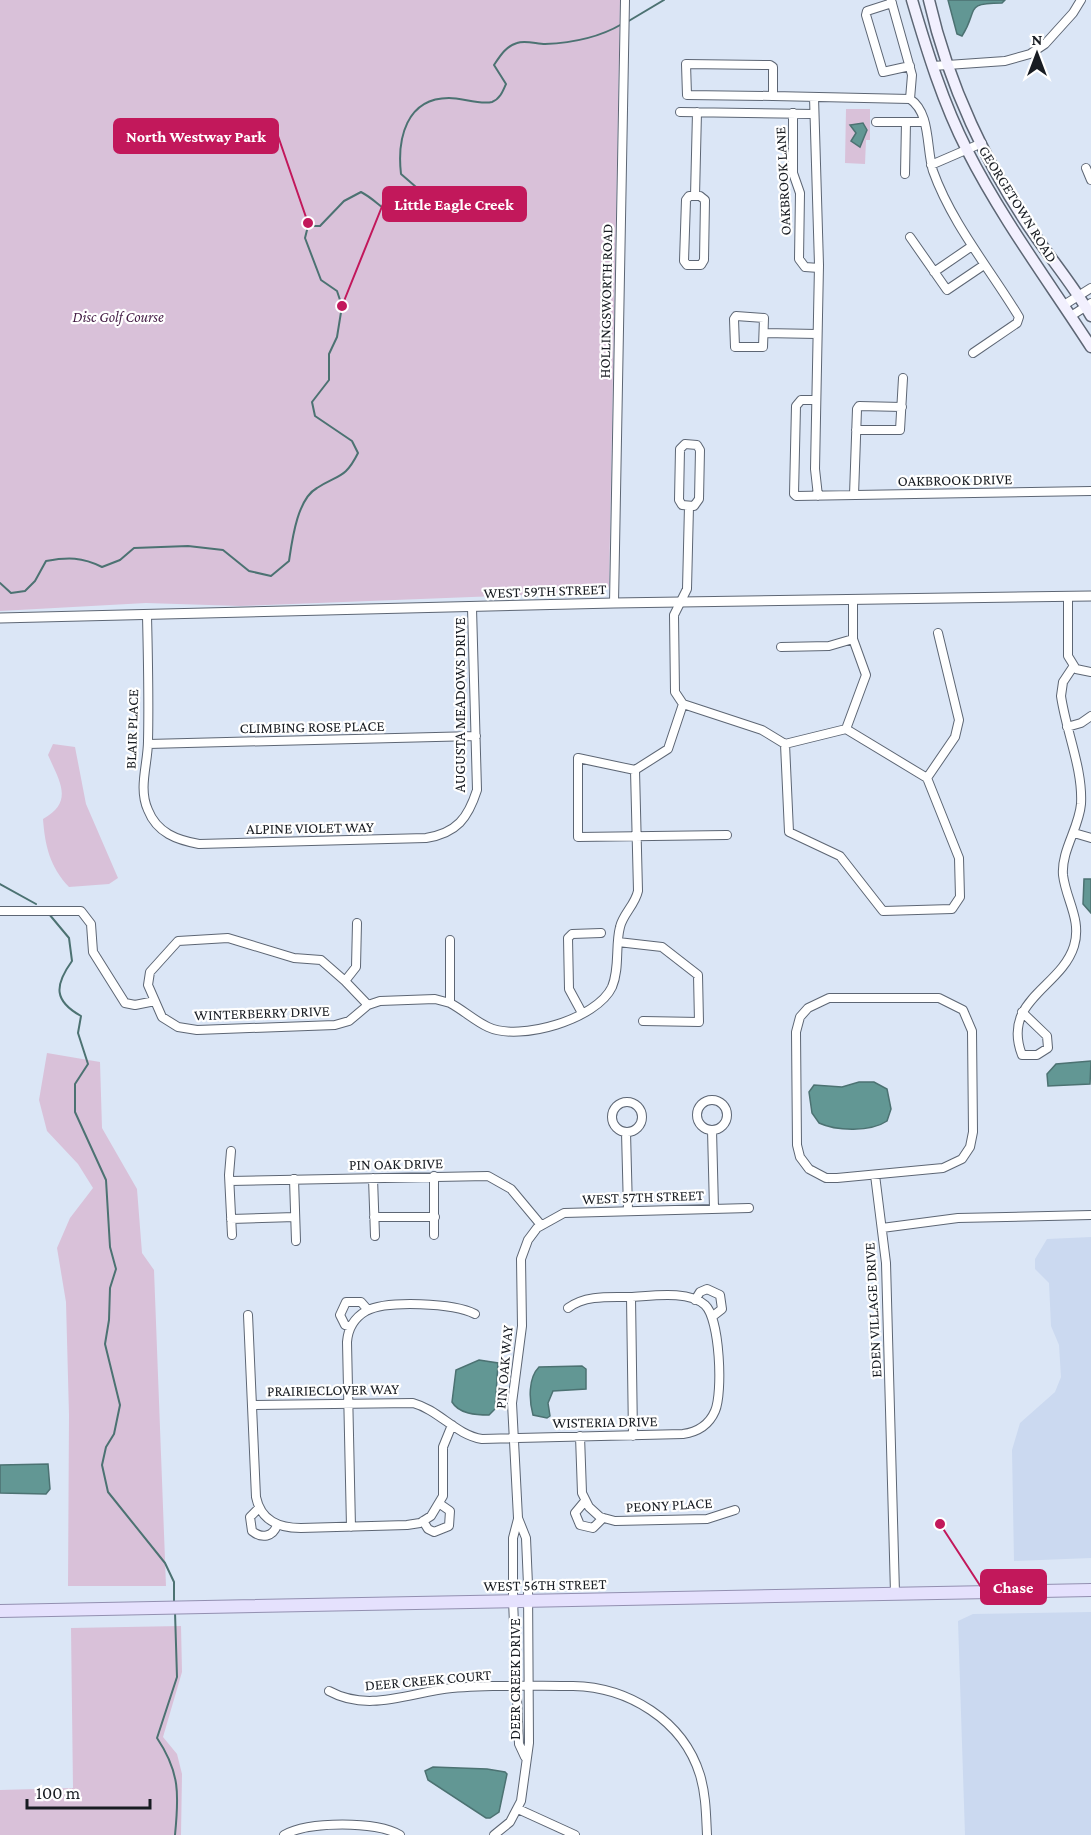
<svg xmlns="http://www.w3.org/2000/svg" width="1091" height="1835" viewBox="0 0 1091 1835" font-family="'Crimson Pro',serif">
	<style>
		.built { fill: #cbd9f0 }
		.green { fill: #d9c1d9 }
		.water { fill: #629794; stroke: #4c7272; stroke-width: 1.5 }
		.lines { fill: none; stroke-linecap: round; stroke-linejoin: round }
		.stream { stroke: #4c7272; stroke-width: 2 }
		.minor-casing { stroke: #5d6674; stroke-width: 10 }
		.tertiary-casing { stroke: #5d6674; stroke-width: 11 }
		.secondary-casing { stroke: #5d6674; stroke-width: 13 }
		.primary-casing { stroke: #928fb0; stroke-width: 14 }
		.minor { stroke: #fff; stroke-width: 8 }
		.tertiary { stroke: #fff; stroke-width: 9 }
		.secondary { stroke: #f2f0fe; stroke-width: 10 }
		.primary { stroke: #e5e1fd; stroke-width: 12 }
		.labels { text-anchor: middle; stroke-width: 4.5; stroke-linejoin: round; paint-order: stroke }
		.street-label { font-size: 15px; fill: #181c22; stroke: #fff }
		.park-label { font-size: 15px; font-style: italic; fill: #431b44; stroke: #fff }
		.leader { fill: none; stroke: #c2185b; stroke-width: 2 }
		.callout-dot { fill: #c2185b; stroke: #fff; stroke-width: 2 }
		.callout { fill: #c2185b; stroke: #c2185b; stroke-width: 2 }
		.callout-label { font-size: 16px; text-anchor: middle; font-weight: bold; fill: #fff }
	</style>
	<rect width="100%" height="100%" fill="#dbe6f6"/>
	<path class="built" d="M1091,1237V1558L1014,1561L1012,1450L1020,1423L1055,1392L1061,1377L1059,1345L1051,1326L1049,1283L1035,1269V1259L1047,1239Z
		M1091,1612V1835H965L958,1621L973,1614Z"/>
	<path class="green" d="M0,0H620L609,587L603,592L240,606L146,603L0,611Z
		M846,109H870V140H866L865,164L845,163Z
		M53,744L75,747L86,804L118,878L109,884L69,887C50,867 45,846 43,819C74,802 60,782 48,755Z
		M47,1053L100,1062L102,1128L137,1189L142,1253L154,1270L166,1586H68L69,1415L66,1302L57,1248L70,1218L93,1188L78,1164L47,1131L39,1100Z
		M181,1626L182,1672L163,1737L177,1754L182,1774L181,1835H0V1790L73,1788L71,1628Z"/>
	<path class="water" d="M948,0H1005L1002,3C963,3 979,10 962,36L957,34Z
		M863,123L867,130L860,147L851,141L856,133L850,125Z
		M1084,879H1091V913L1083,904Z
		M1091,1061L1090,1084L1048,1086L1047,1074L1056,1064Z
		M859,1082H874L887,1089L891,1109L887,1121C871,1132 836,1131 819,1123L812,1113L809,1092L814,1085L842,1087Z
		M479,1360L498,1363L495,1409L489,1415C476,1415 459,1414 452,1402L456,1370Z
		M582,1366L586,1369V1389L553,1391L548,1403L550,1416L547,1418L533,1415C529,1400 528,1378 539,1367Z
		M48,1464L50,1489L46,1494L0,1493V1465Z
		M433,1767L487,1769L505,1772L507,1774L499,1812L490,1818H486L428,1780L425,1771Z"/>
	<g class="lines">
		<path class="stream" d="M627,22L664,0
			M0,583L11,593L25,591L35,581L46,561C68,557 82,557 102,567L120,560L134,548L188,546L223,550L249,571L271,576L289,561C292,541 297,499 317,488C339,474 345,479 358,453L352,441L315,416L312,402L329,380V354L337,337L342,306L337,291L321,280L305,238L308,226H320L344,201L361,192C373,198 381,208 392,214C409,222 427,211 442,206L437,192L416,187L401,174C397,139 406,98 449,98C462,98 480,105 492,102C500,99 503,91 506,84L494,65C500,56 506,46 517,43C525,40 537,44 545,44C571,43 600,37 622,24
			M0,884L36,904
			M49,914L69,938L72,961C54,986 54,1001 81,1016L78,1033L88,1064L75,1084V1112L106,1180L110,1247L116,1269L110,1288L109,1320L105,1344L120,1405L114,1434L106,1447L102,1465L108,1492L165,1563L174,1582V1603
			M175,1835C179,1795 180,1772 157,1738L177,1677L175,1612"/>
		<defs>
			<path id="minor" d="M891,0L912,75L910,99
				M892,3L867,11L866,15L883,72L910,66
				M686,64L770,65L773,67V96L687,95Z
				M933,66L1005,61L1030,54L1045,44L1073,13L1081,0
				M773,96L910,99C931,113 926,148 933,171C952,224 990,269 1019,317L1017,323L973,353
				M814,97L819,265L815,469L818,496
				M680,112L814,114
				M793,113V173L800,193L799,259L805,267L819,268
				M876,122H924
				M931,165L982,143
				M1086,168L1091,180
				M905,174L906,122
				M689,196H700L705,200L704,260L701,265H687L684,261L686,200Z
				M695,196L697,112
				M910,237L947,290L984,265
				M934,272L972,246
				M1064,305L1091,288
				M736,316L764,318L763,347H735L734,319Z
				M1071,316L1091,303
				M764,333L817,334
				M816,400H801L796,406L794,494L796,496L1091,491
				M856,430H900L903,378
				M685,444L697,445L700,450L699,499L694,506L682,505L679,500L680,449Z
				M854,495L857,409L859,406L902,407
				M689,506L687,589L674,615L675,692L683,704L762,730L785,744L846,729
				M1068,596V656L1076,669L1091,672
				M614,603L625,0
				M147,616C148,657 149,700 148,741C148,764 138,788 148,810C157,833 177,840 199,844L426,838C457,833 468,818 477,790L472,608
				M781,647L829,646L853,639
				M1067,727L1081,723L1091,716
				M846,729L866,675L853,639V599
				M148,744L476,736
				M785,744L789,832L840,856L883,911L952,909L960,897L959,858L927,778L846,729
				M635,770L578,758V837L727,835
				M635,770L668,749L683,704
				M927,778L955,737L959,720L938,633
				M1074,833L1091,838
				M0,911H81L91,924L93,952L125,1003L135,1005L155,1001
				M357,923L356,967L345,981L368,1005
				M618,942L662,947L698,975L699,1022L643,1021
				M345,981L321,960L294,958L228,938L178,941L150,972L148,985L162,1017L178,1027L197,1030L335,1025L349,1021L368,1005L380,1001L435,999L450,1003V940
				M829,998H939L963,1010L972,1031L973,1132L970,1147L962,1159L943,1168L837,1178H826L809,1169L800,1157L797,1145L796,1032L800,1017L808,1008Z
				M450,1003C463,1010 475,1021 488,1027C520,1042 597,1019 612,987C620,968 615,946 620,927C623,914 635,905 638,891L635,770
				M1022,1012L1047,1036L1048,1048L1037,1055H1022C1001,1000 1061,988 1074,946C1082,920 1066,900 1063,875C1061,851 1079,828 1081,804C1083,769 1066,731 1061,696L1063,682L1073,667
				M582,1013L569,989L568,938L572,934L601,933
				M697 1115a15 15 0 1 1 30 0a15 15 0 1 1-30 0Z
				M612 1117a15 15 0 1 1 30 0a15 15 0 1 1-30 0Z
				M712,1130L714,1209
				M626,1132L628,1210
				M231,1151L229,1175L232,1235
				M875,1175L886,1263L895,1593
				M434,1176V1235
				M373,1178L375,1236
				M294,1179L296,1241
				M230,1181L488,1176L511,1189L541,1225
				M374,1217H435
				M231,1219L295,1217
				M882,1228L958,1218L1091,1215
				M631,1297L633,1436
				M695,1300L700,1292L707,1289L720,1295L722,1309L713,1316
				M248,1315L256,1497C261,1521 279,1528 301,1528L407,1525L420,1523L431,1516L443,1496V1447L452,1425
				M351,1327L345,1325L340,1315L346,1302H361L368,1310
				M252,1405L413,1403C439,1410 456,1435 482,1439L683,1434C697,1432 709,1425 715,1411C723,1393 720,1319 705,1305C688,1290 652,1296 630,1297C609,1297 585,1295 568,1308
				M580,1436L582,1493L589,1507L600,1517L615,1521L707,1519L735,1510
				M585,1501L575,1513L580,1525L593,1528L603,1518
				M259,1508L250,1517L252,1531C262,1539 273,1537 277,1525
				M518,1519L513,1538V1600L519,1744L525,1757
				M423,1521L428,1529L434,1532L449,1526L450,1511L440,1504
				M351,1527L347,1342C348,1329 354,1318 366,1311C387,1300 454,1303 475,1314
				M329,1691C369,1713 411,1692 452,1688C492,1684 533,1686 573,1686C628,1687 683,1720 700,1775C706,1795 706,1815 707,1835
				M518,1809L575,1835
				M284,1835C309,1821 376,1821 400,1835
				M494,1835L510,1822L521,1801L529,1743L528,1585L526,1538L518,1518L512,1403L522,1326L521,1259L528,1240L537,1228L564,1213L749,1208"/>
			<path id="tertiary" d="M0,618L614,603L1091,596"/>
			<path id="secondary" d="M912,0C927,51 943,103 967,150C1002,219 1049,282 1091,347
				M929,0C948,84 987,167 1036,237C1055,264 1075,288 1091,316"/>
			<path id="primary" d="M0,1611L1091,1590"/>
		</defs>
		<use href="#minor" class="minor-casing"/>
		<use href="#tertiary" class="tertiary-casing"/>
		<use href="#secondary" class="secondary-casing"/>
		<use href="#primary" class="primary-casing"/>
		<use href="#minor" class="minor"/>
		<use href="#tertiary" class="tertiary"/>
		<use href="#secondary" class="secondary"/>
		<use href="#primary" class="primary"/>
	</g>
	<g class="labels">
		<g class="street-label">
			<text transform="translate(783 181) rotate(-93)" y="5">OAKBROOK LANE</text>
			<text transform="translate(1018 204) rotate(58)" y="5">GEORGETOWN ROAD</text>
			<text transform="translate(606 301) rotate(-89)" y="5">HOLLINGSWORTH ROAD</text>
			<text transform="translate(955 480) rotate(-1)" y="5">OAKBROOK DRIVE</text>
			<text transform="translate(545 591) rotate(-2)" y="5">WEST 59TH STREET</text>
			<text transform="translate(460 705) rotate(-90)" y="5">AUGUSTA MEADOWS DRIVE</text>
			<text transform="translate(312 727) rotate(-1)" y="5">CLIMBING ROSE PLACE</text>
			<text transform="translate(132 729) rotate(-88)" y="5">BLAIR PLACE</text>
			<text transform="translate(310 828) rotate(-1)" y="5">ALPINE VIOLET WAY</text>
			<text transform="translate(262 1013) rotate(-2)" y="5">WINTERBERRY DRIVE</text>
			<text transform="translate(396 1164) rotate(-1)" y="5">PIN OAK DRIVE</text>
			<text transform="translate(643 1197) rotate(-2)" y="5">WEST 57TH STREET</text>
			<text transform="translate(873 1310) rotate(-93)" y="5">EDEN VILLAGE DRIVE</text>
			<text transform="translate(504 1367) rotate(-85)" y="5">PIN OAK WAY</text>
			<text transform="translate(333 1390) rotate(-1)" y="5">PRAIRIECLOVER WAY</text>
			<text transform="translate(605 1422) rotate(-1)" y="5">WISTERIA DRIVE</text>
			<text transform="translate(669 1505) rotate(-3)" y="5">PEONY PLACE</text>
			<text transform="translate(545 1585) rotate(-1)" y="5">WEST 56TH STREET</text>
			<text transform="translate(515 1679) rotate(-90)" y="5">DEER CREEK DRIVE</text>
			<text transform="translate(428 1680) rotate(-5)" y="5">DEER CREEK COURT</text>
		</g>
		<g class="park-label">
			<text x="118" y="322">Disc Golf Course</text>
		</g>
	</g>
	<path class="leader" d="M308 223L278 136M342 306L383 204M940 1524L981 1587"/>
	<g class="callout-dot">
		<circle cx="308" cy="223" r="6"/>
		<circle cx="342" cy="306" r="6"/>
		<circle cx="940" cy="1524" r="6"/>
	</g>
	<g class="callout">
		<rect x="114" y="119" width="164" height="34" rx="6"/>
		<rect x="383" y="187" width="143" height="34" rx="6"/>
		<rect x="981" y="1570" width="65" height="34" rx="6"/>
	</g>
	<g class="callout-label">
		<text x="196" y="142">North Westway Park</text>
		<text x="454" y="210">Little Eagle Creek</text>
		<text x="1013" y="1593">Chase</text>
	</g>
	<g transform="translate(1037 54)" stroke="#ffffff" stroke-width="4.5" paint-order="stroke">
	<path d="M0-4.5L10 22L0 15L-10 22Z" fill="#181c22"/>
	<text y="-9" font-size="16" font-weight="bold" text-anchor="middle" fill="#181c22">N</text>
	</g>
	<path d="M27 1799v9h123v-9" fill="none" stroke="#181c22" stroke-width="3"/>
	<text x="36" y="1799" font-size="18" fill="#181c22" stroke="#ffffff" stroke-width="4.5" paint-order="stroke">100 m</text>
</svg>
